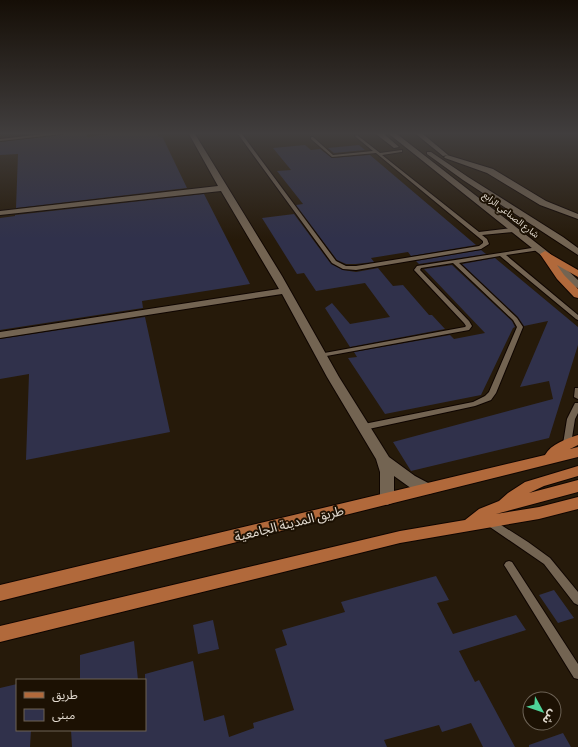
<svg xmlns="http://www.w3.org/2000/svg" width="578" height="747" viewBox="0 0 578 747" font-family="Barlow,'Noto Sans Arabic',sans-serif">
	<style>
		.building { fill: #30314b }
		.lines { fill: none; stroke-linecap: round; stroke-linejoin: round }
		.service-casing { stroke: #0f0500; stroke-width: 2 }
		.minor-casing { stroke: #0f0500; stroke-width: 2 }
		.secondary-casing { stroke: #0f0500; stroke-width: 2 }
		.primary-casing { stroke: #0f0500; stroke-width: 2 }
		.service { fill: #736452; fill-rule: evenodd }
		.minor { fill: #736452; fill-rule: evenodd }
		.secondary { fill: #736452; fill-rule: evenodd }
		.primary { fill: #b1693b; fill-rule: evenodd }
		.labels { text-anchor: middle; stroke-width: 4; stroke-linejoin: round; paint-order: stroke }
		.far-street-label { font-size: 9px; fill: #e3dbd0; stroke: #1c1103 }
		.near-street-label { font-size: 13px; fill: #e3dbd0; stroke: #1c1103 }
	</style>
	<rect width="100%" height="100%" fill="#261a0a"/>
	<path class="building" d="M63,134H87V137L110,134H157L158,137L162,136L187,188L16,208L18,154L0,155V142Z
		M305,145L311,150L320,149L332,158L370,155L476,245L411,256L408,252L371,258L374,262L356,264H346L337,260L296,205L303,204L277,171L291,170L273,148Z
		M359,145L365,150L334,153L328,148Z
		M204,194L250,284L142,301L143,308L0,330V218L15,216V215Z
		M294,214L331,264L343,270L356,272L378,268L393,286L403,285L429,315H432L445,329L350,347L325,308L332,303L350,324L390,317L365,283L316,291L304,273L297,274L262,218Z
		M481,250L486,254L419,264L416,261Z
		M495,258L578,327V345L549,438L411,471L393,442L553,399L549,381L520,387L548,321L524,326L518,317L462,264Z
		M452,265L512,321L515,327L513,328L481,395L385,414L348,358L357,357L354,352L450,335L454,339L485,333L424,269Z
		M145,317L170,432L26,460L29,374L0,379V339Z
		M436,576L449,600L437,603L453,634L516,615L526,630L459,651L475,682L479,680L515,747H483L471,723L442,732L439,725L384,740L387,747H72L71,730H145V674L193,661L204,721L224,715L229,737L254,728L253,723L294,710L275,649L287,645L282,630L345,612L341,602Z
		M554,590L574,618L558,623L539,595Z
		M213,620L219,649L198,654L193,625Z
		M134,641L138,680H80V655Z
		M17,684V730H31L30,747H0V688Z
		M563,733L571,747H529V745Z"/>
	<g class="lines">
		<defs>
			<path id="service" d="M44,134H62L0,141V139Z
				M238,134H242L336,261L346,266H356L479,246L483,243V241L376,153L332,157L311,139V137H313L333,155L373,151L356,137L355,136L357,135L380,153L402,150V152H401L382,155L479,232L513,228L516,230L513,232L482,235L487,239L489,244L481,249L356,270L343,269L332,263Z
				M538,247L540,248V250L506,255L578,315V320L576,319L500,256L459,263L517,318L523,327L496,393L491,400L475,406L364,430L361,429L360,427L361,425L364,424L473,402L485,396L489,392L517,327L513,320L453,263L421,268L420,270L469,321L472,326L469,330L321,357L319,356L318,355L319,354L465,327L466,326L464,323L415,271L414,270L417,266Z
				M575,388H578V399L574,397Z
				M575,403H578V413L575,419L571,444L570,446H564L563,444L567,419Z
				M490,518L528,542L550,558L578,592V605L574,603L544,564L487,525L485,522L487,519Z
				M509,561L512,562L578,664V679L574,678L506,568L504,565L506,562Z"/>
			<path id="minor" d="M189,134H195L282,276L339,377L389,457L415,476L432,485L434,489L432,493C420,497 404,483 394,476V499L392,503L387,505L382,503L380,499V472L376,459L327,377L282,294L0,338V332L279,289L221,191L0,215V211L218,186Z
				M447,155L493,169L546,201L578,214V219L540,205L487,173L445,158L444,157Z"/>
			<path id="secondary" d="M376,134H384L399,147L394,148Z
				M389,134H397L548,252L578,280V288L574,287L542,256Z
				M416,134H423L448,155L443,156Z
				M427,152H431L468,177L563,237L578,248V255L463,180L427,154Z"/>
			<path id="primary" d="M545,251L578,270V277L557,265L564,275L578,289V298L574,297L557,279L540,254Z
				M578,435V445L570,449L578,447V457L0,601V585L545,455C551,444 566,439 578,435Z
				M578,466V476L544,486L529,493L578,480V492L496,514L539,507L578,497V509L539,519L400,543L0,642V626L400,531L465,520L479,509L499,501L508,493L525,482Z"/>
		</defs>
		<use href="#service" class="service-casing"/>
		<use href="#minor" class="minor-casing"/>
		<use href="#secondary" class="secondary-casing"/>
		<use href="#primary" class="primary-casing"/>
		<use href="#service" class="service"/>
		<use href="#minor" class="minor"/>
		<use href="#secondary" class="secondary"/>
		<use href="#primary" class="primary"/>
	</g>
	<linearGradient id="sky" x2="0" y2="1"><stop stop-color="#150e06"/><stop offset="0.56" stop-color="#413e3e"/><stop offset="1" stop-color="#413e3e" stop-opacity="0"/></linearGradient>
	<rect width="578" height="239" fill="url(#sky)"/>
	<g class="labels">
		<g class="far-street-label">
			<text transform="translate(511 215) rotate(38)" y="3">شارع الصناعي الرابع</text>
		</g>
		<g class="near-street-label">
			<text transform="translate(289 523) rotate(-14)" y="5">طريق المدينة الجامعية</text>
		</g>
	</g>
	<rect x="16" y="679" width="130" height="52" fill="#1c1103" stroke="#6c6255"/>
	<rect x="24" y="692" width="20" height="6" fill="#b1693b" stroke="#6c6255"/>
	<text x="52" y="699" font-size="12" fill="#e3dbd0">طريق</text>
	<rect x="24" y="709" width="20" height="12" fill="#30314b" stroke="#6c6255"/>
	<text x="52" y="719" font-size="12" fill="#e3dbd0">مبنى</text>
	<g transform="translate(542 711) rotate(130)"><circle r="19" fill="#1c1103" stroke="#6c6255"/>
	<path d="M0-3L7 15L0 10L-7 15Z" fill="#4ed399"/>
	<text y="-6" font-size="11" font-weight="bold" text-anchor="middle" fill="#e3dbd0">ش</text>
	</g>
</svg>
